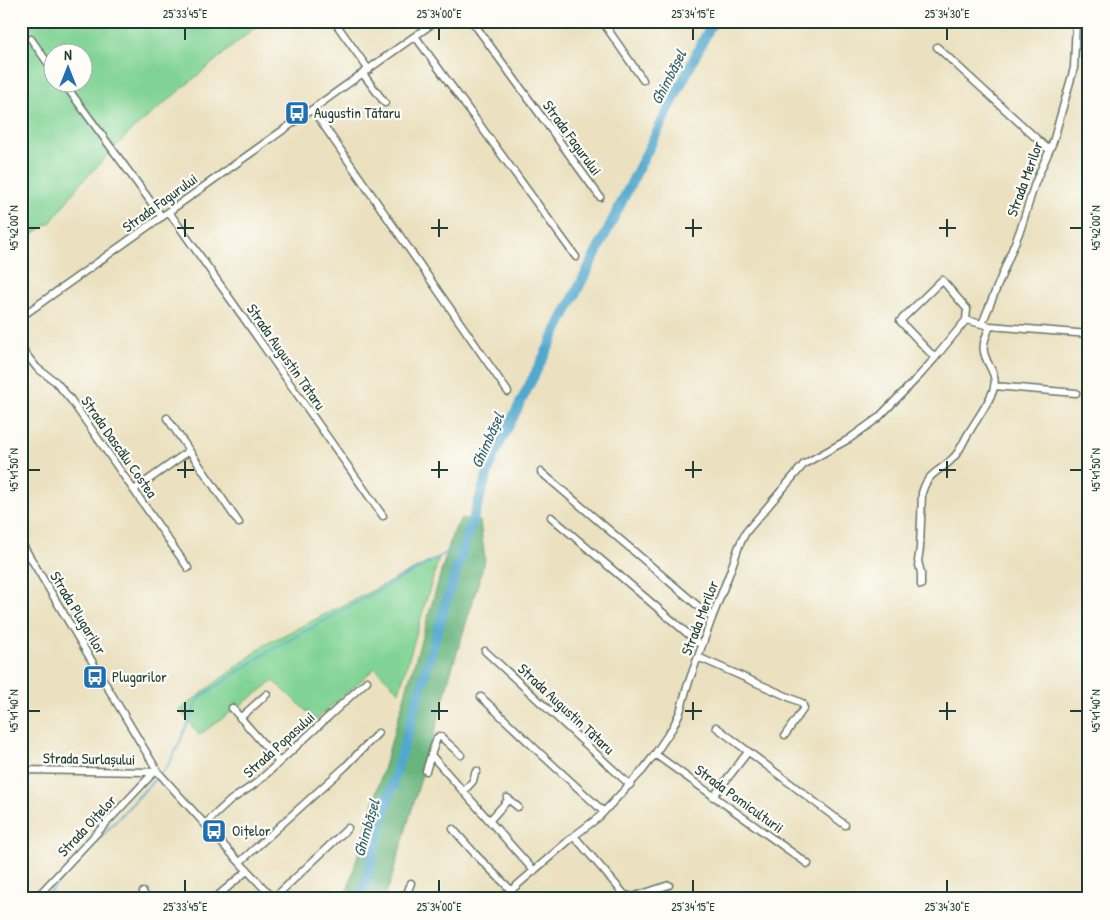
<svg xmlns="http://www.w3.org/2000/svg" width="1110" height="920" viewBox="0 0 1110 920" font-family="'Patrick Hand',sans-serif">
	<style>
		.green { fill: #80d394; stroke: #508864; fill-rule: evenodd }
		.forest { fill: #68b57e; stroke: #447959 }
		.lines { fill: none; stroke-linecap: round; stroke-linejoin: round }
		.stream { stroke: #51a8cd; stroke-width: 2 }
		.river { stroke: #51a8cd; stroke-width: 10 }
		.minor-casing { stroke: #667665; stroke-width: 9 }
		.minor { stroke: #fff; stroke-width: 6 }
		.ticks { fill: none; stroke: #1f3d34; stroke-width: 2 }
		.labels { text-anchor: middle; stroke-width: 4.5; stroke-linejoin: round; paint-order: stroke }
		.poi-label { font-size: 15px; fill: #1f3d34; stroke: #fdfcf7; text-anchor: start }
		.street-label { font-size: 15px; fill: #1f3d34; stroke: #fdfcf7 }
		.water-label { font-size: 16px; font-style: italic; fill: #30626a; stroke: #fdfcf7 }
		.neatline { fill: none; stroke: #1f3d34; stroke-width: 2 }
		.ticks-label { font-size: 12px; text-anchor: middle; fill: #1f3d34 }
	</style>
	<rect width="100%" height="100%" fill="#fdfcf7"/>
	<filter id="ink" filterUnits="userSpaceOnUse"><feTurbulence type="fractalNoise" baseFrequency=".02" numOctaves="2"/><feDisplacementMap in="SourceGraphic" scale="10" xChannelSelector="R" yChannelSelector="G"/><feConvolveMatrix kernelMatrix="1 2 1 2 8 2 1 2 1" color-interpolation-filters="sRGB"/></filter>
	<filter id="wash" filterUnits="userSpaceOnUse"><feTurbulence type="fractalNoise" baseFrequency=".0096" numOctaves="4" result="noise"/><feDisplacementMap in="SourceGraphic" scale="20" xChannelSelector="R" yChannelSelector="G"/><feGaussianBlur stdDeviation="1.12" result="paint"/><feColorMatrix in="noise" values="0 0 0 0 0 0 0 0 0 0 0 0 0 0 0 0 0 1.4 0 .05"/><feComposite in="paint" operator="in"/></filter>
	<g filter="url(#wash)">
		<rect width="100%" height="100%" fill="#ebe1c0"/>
		<path class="green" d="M21,21H263L131,131L80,184L51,222L21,241ZM52,52H82V82H52Z
			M439,557L399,692L375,668L316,720L274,681L199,735L180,710L266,644Z"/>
		<path class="forest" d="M461,518L480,521L485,560L469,614L450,675L439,717L390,884L383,899H345L452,535Z"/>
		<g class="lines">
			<path class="stream" d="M161,773L167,767L178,746L199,698L266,653L466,542
				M394,779L399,789
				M43,899L158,776"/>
			<path class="river" d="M361,899L386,806L446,602L493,457L713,21"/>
		</g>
	</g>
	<g filter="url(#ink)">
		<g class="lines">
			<defs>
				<path id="minor" d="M334,21L369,70
					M472,21L600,197
					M602,21L643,80
					M415,36L576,257
					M31,39L52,69
					M937,47L1049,150
					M363,74L385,103
					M63,82L162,217
					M313,110L508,392
					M169,212L383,516
					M21,317L436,21
					M990,326L1089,334
					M21,348L37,368L56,382L71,400L188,568
					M935,358L966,320L982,324L1021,228L1035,183L1053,142L1074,68L1076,21
					M994,386L1076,393
					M167,418L239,523
					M541,472L712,618
					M134,490L189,451
					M551,517L702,646
					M21,542L158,772L229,851L274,899
					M921,585V573L918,561L920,548L922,493C928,471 941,472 954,457C960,451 963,442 968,434C976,420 987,406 993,391C999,374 987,367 984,352C982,343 987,334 990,326L982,324
					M485,651L630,785
					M698,657L802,703L804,708L785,735
					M481,697L541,754L604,812
					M232,708L279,762
					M240,718L267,694
					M716,727L845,825
					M655,754L808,864
					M461,755L441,737L439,736L437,738L431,755L534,871
					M21,770L148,772L155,771
					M426,771L431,755
					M464,791L473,781L475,773L477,771
					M713,797L748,752
					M507,798L518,807
					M490,820L509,799
					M205,824L231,800L252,786L261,779L367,681
					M453,829L476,855L511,890
					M574,836L624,894L632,897L651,891L654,899
					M240,862L345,767L378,733
					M651,891L669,885
					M143,892L147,899
					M274,898L348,828
					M35,899L156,770
					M214,899L248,870
					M405,899L411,883
					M501,899L574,836L599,817L643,770L655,754L673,727L680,712L687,687L712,618L730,572L739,546L746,532L804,464L849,439L878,418L920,375L935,358L900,321L942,280L967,309L966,320"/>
			</defs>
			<use href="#minor" class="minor-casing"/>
			<use href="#minor" class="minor"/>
		</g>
	</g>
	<path class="ticks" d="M185,28V40M439,28V40M693,28V40M947,28V40M185,219V237M439,219V237M693,219V237M947,219V237M28,228H40M177,228H194M431,228H448M685,228H702M939,228H956M1070,228H1082M185,461V478M439,461V478M693,461V478M947,461V478M28,470H40M177,470H194M431,470H448M685,470H702M939,470H956M1070,470H1082M185,702V720M439,702V720M693,702V720M947,702V720M28,711H40M177,711H194M431,711H448M685,711H702M939,711H956M1070,711H1082M185,880V892M439,880V892M693,880V892M947,880V892"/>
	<defs>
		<symbol id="bus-square" viewBox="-11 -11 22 22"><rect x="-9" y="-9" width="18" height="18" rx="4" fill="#1f6fb2" stroke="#fdfcf7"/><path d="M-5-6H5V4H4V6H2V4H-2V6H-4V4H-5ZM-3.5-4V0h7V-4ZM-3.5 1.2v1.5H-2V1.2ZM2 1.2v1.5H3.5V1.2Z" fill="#fff"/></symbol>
	</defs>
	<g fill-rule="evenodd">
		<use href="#bus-square" x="283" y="99" width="28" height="28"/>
		<use href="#bus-square" x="81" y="663" width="28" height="28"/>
		<use href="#bus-square" x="200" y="817" width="28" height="28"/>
	</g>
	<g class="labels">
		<g class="poi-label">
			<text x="314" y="118">Augustin Tătaru</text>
			<text x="112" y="682">Plugarilor</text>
			<text x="232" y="836">Oițelor</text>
		</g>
		<g class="street-label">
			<text transform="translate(572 138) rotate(54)" y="5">Strada Fagurului</text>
			<text transform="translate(1025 179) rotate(-70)" y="5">Strada Merilor</text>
			<text transform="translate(160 203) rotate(-36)" y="5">Strada Fagurului</text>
			<text transform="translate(286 357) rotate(55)" y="5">Strada Augustin Tătaru</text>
			<text transform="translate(119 447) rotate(55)" y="5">Strada Dascălu Costea</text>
			<text transform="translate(78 613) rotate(59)" y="5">Strada Plugarilor</text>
			<text transform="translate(700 618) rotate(-69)" y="5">Strada Merilor</text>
			<text transform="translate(566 709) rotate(43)" y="5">Strada Augustin Tătaru</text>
			<text transform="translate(279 745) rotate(-42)" y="5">Strada Popasului</text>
			<text transform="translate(89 759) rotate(1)" y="5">Strada Surlașului</text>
			<text transform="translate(739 799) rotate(36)" y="5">Strada Pomiculturii</text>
			<text transform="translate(87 826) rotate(-47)" y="5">Strada Oițelor</text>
		</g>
		<g class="water-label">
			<text transform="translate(668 77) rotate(-63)" y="6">Ghimbășel</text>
			<text transform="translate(487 440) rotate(-66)" y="6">Ghimbășel</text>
			<text transform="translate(366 828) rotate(-74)" y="6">Ghimbășel</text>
		</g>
	</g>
	<rect width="1110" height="920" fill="none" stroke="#fdfcf7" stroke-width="55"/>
	<g transform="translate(68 68)"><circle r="24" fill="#fdfcf7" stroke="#a4b0a9"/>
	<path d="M0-4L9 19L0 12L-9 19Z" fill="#1f6fb2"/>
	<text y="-8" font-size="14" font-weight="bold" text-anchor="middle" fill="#1f3d34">N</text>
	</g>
	<rect x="28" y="28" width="1054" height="864" class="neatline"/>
	<g class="ticks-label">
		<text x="185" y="18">25°33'45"E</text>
		<text x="439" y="18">25°34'00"E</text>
		<text x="693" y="18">25°34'15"E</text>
		<text x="947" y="18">25°34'30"E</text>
		<text transform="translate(14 228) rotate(-90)" y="4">45°42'00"N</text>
		<text transform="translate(1096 228) rotate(-90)" y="4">45°42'00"N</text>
		<text transform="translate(14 470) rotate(-90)" y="4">45°41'50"N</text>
		<text transform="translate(1096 470) rotate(-90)" y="4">45°41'50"N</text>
		<text transform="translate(14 711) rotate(-90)" y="4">45°41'40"N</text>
		<text transform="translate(1096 711) rotate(-90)" y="4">45°41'40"N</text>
		<text x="185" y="911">25°33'45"E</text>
		<text x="439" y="911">25°34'00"E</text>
		<text x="693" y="911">25°34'15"E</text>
		<text x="947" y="911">25°34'30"E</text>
	</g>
</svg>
